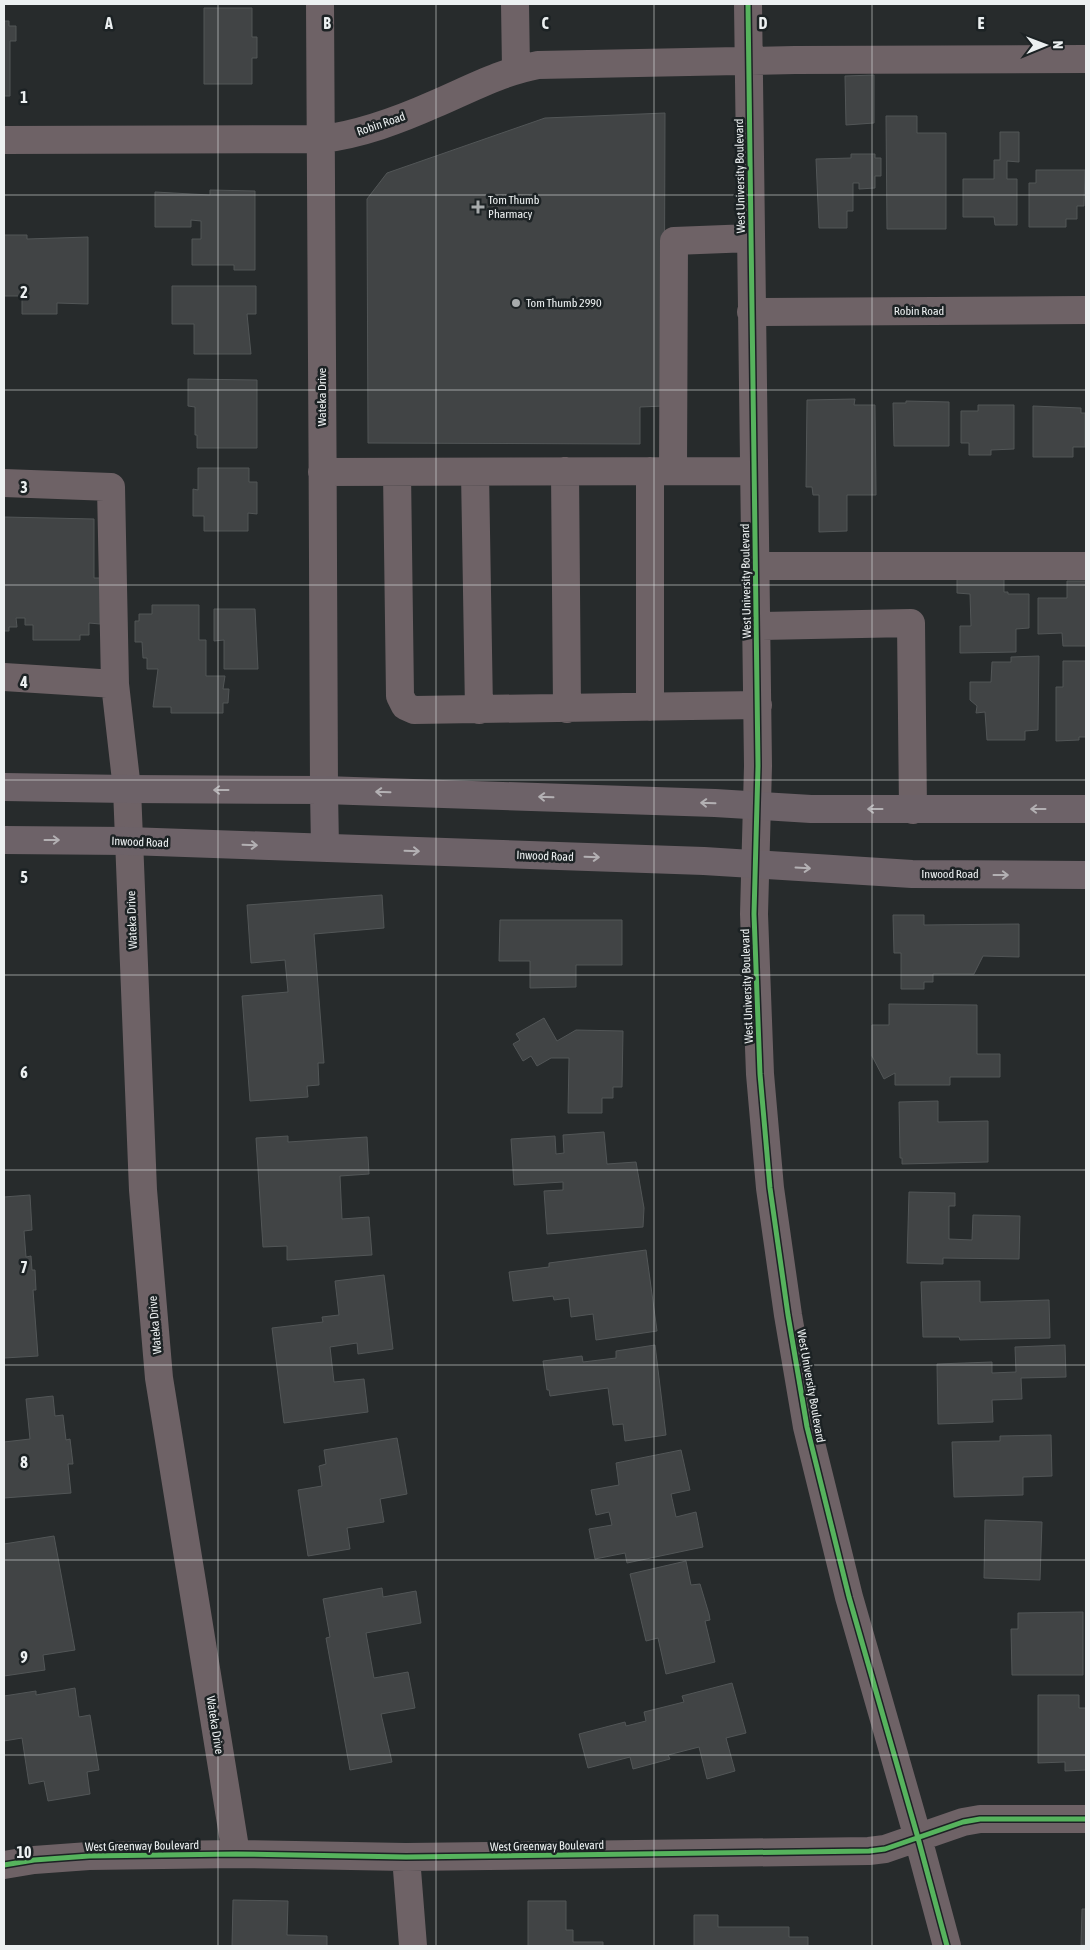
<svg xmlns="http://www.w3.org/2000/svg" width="1090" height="1950" viewBox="0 0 1090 1950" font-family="'Asap Condensed',sans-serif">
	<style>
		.building { fill: #414445; stroke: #525657 }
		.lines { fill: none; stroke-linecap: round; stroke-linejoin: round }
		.minor { stroke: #6e6266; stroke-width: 28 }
		.major { stroke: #6d6268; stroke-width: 28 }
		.cycleway-casing { stroke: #1c2224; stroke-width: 8 }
		.cycleway { stroke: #56b35d; stroke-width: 5 }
		.oneway { stroke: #b3b0b3 }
		.grid { fill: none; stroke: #ecf0f1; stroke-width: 1; stroke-opacity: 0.55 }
		.poi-dot { fill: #a7abac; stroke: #1c2224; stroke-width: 2 }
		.labels { text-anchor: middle; stroke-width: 5; stroke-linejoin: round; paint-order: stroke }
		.street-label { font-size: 12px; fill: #ecf0f1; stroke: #1c2224 }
		.poi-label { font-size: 12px; fill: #ecf0f1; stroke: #1c2224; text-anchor: start }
		.grid-label { font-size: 16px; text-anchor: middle; font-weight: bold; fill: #ecf0f1; stroke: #1c2224; stroke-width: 5; stroke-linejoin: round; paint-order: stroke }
	</style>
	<rect width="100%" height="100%" fill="#272b2c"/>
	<path class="building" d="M204,8H252V37H257V58H252V84H204Z
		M4,21H9V26H16V41H10V96H4Z
		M874,75V123L846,125L845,76Z
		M665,113L664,406L640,407V444L368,443L367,199L387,173L545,118Z
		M886,116H917V133H946V229H887Z
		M1000,132H1019V162L1007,161V179H1017V225H995L994,217H963V179H994V160H1000Z
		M851,154H875V158H881V176H875V188L859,189V183H853V211H847V228H819L816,159L851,158Z
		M1036,170H1085L1084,206H1077V219H1066V227H1029V183H1036Z
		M210,190L255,191V270H234V265H192V239H201V221L191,220V227H155V192L210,195Z
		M4,235H27V239L88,237V304L57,303V314H22V296H4Z
		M172,286H256V314H247L251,354H194V324H172Z
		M188,379L257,380V448H197V435H195V407L188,406Z
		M855,399L854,405H875L876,495H847V531L819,532V495H813L812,487H806L807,400Z
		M906,401L949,402V446H894L893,403H906Z
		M978,405H1014V449L991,450V455H969V443H961V411H978Z
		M1033,406L1081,408V413H1085V447H1073V457H1033Z
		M198,468H249V482H257V514L248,513V531H204V516H193V489L198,490Z
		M4,517L94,519V578H100V624L89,623V635H80V640H33V625H25V618H16L17,627H9V631H4Z
		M1004,572V592H1008V594H1029V628L1016,629V652L960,653V626H971L970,594L957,593V573Z
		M1067,581H1086V646H1063L1062,633L1038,634V598H1067Z
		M152,605H199V640H206V676H225L223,689H229L228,703H223V713H171V707H153L158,669H147V658H143L142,642H135V621H139V614H152Z
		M214,609H255L258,669H224V640L214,641Z
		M1039,656L1038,730L1025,731V740H987L985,712L976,713L977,706L970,700V682H991L992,662H1011V657Z
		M1063,661H1086V737H1079V740L1056,741V687H1063Z
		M382,895L384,928L314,934L324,1063H318L319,1085L307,1086L308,1097L250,1101L242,996L288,992L285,960L251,963L247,905Z
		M893,915H924V925L1019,924V957L983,956L974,974H933V982H924V989H901V953H894Z
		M500,920H622V965H576V987L530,988V961H499Z
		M889,1004L977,1005V1054H1000V1077H950V1085H895V1073L884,1079L872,1056V1025H889Z
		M544,1018L557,1041L576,1030L623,1031L622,1087H613V1098H602V1113H568L569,1058H551L537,1066L531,1056L523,1061L513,1044L520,1040L516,1034Z
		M938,1101V1122L988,1121V1162L902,1164V1158H900L899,1102Z
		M604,1132L607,1164L636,1162L644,1208L643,1227L547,1234L544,1191L563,1190V1182L514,1185L511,1139L555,1136L556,1154L564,1153L563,1135Z
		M288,1136V1142L367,1137L369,1174L340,1176L342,1219L369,1217L372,1255L287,1260V1246L263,1247L256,1138Z
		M909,1192L955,1193V1206H949V1239L972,1240L973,1215L1020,1216L1019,1259L943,1258V1264L907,1263Z
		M30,1195L32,1230L24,1231L26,1257L31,1256L32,1270H35L36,1290H33L38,1356L4,1358V1197Z
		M646,1250L657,1331L596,1340L593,1314L571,1317L569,1298L554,1300L553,1296L513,1301L509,1272L549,1267V1263Z
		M384,1275L393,1349L358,1354L357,1343L330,1347L334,1382L364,1379L368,1412L284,1423L272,1328L323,1322L322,1317L339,1315L335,1281Z
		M980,1281V1302L1049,1300L1050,1338L960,1340L959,1337H923L921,1282Z
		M655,1345L666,1435L625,1441L623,1424L613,1425L608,1388L550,1396L549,1390H547L543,1361L582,1356L583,1362L616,1358V1351Z
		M1065,1345L1066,1377L1021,1378L1022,1399L992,1400L993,1422L938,1424L937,1364L992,1362V1373L1016,1372L1015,1347Z
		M53,1396L55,1416L63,1415L66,1440L70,1439L73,1464H68L71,1493L4,1498V1442L30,1439L26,1399Z
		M1051,1435L1052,1476L1023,1477V1495L954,1497L952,1442L1000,1441V1436Z
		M397,1438L407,1494L380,1499L384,1522L347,1528L350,1549L308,1556L298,1490L322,1486L319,1466L326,1464L324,1450Z
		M681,1450L690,1490L671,1494L676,1517L696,1512L703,1547L627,1563L625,1553L595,1559L589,1529L612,1525L609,1512L596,1515L591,1490L619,1485L616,1463Z
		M985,1520L1042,1522L1040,1580L984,1578Z
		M54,1536L75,1650L43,1655L45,1670L4,1676V1544Z
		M686,1561L691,1585L700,1584L709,1614L710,1620L705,1621L715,1662L666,1674L658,1638L646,1641L630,1574Z
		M382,1588L383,1597L416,1591L421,1623L366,1633L374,1678L408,1672L415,1708L381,1714L392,1762L350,1770L326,1638L330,1637L323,1599Z
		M1083,1612V1675H1012L1011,1629H1018V1613Z
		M732,1683L746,1733L726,1738L735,1771L707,1779L699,1747L668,1755L670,1759L633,1769L630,1757L588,1768L579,1734L625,1722L626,1726L646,1721L644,1712L684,1702L682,1696Z
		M75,1688L79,1717L90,1715L99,1770L87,1772L90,1794L48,1801L44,1781L29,1784L22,1738L4,1741V1696L36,1691V1695Z
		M1038,1695H1079V1708H1086V1770L1065,1771V1762L1038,1763Z
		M233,1900L288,1901L287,1935L327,1936V1946H232Z
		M528,1901H566V1930H573V1942H603V1946H528Z
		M1082,1909H1086V1945H1081Z
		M694,1915H718V1927H789V1937H808V1946H694Z"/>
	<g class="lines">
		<path class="minor" d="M320,4C323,266 322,528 324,790
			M515,4L516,69
			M748,4L758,766L754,914L760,1074L770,1188L788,1315L807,1427L849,1597L918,1838L947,1946
			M4,140L322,139C362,134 399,120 435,104C470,89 501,72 538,65L795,60L1086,59
			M751,312L1086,310
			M565,471L567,709
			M650,471V707
			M673,471L674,241L751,238
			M322,472L754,471
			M397,472L400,696L405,706L414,710L758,705
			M475,472L479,710
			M4,483L111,487L115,684L127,789L143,1190L159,1378L236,1854
			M755,566H1086
			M756,626L911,623L913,810
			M4,677L115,684
			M406,1857L413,1946
			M4,1865L34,1860L89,1856L236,1854L406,1857L869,1851L885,1849L963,1822L980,1819H1086"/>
		<path class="major" d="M4,787L127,789L324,790L715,803L811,809H1086
			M324,790L325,848
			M4,840L128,841L704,861L912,874L1086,875"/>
		<defs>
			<path id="cycleway" d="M748,4L758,766L754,914L760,1074L770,1188L788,1315L807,1427L849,1597L918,1838L947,1946
				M4,1865L34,1860L89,1856L236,1854L406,1857L869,1851L885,1849L963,1822L980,1819H1086"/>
		</defs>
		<use href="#cycleway" class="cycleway-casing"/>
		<use href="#cycleway" class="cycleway"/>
	</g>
	<defs><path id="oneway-shaft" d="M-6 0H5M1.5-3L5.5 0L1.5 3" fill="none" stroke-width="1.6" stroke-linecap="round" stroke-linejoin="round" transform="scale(1.25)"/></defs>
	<g class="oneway">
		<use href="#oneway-shaft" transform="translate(221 790) rotate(-180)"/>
		<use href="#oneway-shaft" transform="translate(383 792) rotate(-178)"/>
		<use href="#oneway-shaft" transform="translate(546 797) rotate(-178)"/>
		<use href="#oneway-shaft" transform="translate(708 803) rotate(-178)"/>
		<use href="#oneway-shaft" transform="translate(875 809) rotate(-180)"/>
		<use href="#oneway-shaft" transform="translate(1038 809) rotate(180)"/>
		<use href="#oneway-shaft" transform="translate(52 840)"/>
		<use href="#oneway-shaft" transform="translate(250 845) rotate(2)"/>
		<use href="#oneway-shaft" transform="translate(412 851) rotate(2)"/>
		<use href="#oneway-shaft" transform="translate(592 857) rotate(2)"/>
		<use href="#oneway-shaft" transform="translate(803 868) rotate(3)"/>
		<use href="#oneway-shaft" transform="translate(1001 875)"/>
	</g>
	<path class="grid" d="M218,4V1946M436,4V1946M654,4V1946M872,4V1946M4,195H1086M4,390H1086M4,585H1086M4,780H1086M4,975H1086M4,1170H1086M4,1365H1086M4,1560H1086M4,1755H1086"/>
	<g class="poi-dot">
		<path d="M475.5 199.5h5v5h5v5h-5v5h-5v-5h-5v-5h5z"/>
		<circle cx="516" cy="303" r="5"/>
	</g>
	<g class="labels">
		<g class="street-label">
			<text transform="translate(381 124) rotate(-19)" y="4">Robin Road</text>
			<text transform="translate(740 176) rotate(-91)" y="4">West University Boulevard</text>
			<text x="919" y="315">Robin Road</text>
			<text transform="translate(322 397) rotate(-90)" y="4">Wateka Drive</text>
			<text transform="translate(746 581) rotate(-91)" y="4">West University Boulevard</text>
			<text transform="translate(140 842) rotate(2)" y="4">Inwood Road</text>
			<text transform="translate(545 856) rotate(2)" y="4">Inwood Road</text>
			<text x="950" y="878">Inwood Road</text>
			<text transform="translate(132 920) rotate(-92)" y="4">Wateka Drive</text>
			<text transform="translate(747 986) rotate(-92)" y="4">West University Boulevard</text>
			<text transform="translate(155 1325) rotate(-95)" y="4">Wateka Drive</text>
			<text transform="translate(811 1386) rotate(80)" y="4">West University Boulevard</text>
			<text transform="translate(215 1725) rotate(81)" y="4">Wateka Drive</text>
			<text transform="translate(142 1846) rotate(-1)" y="4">West Greenway Boulevard</text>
			<text transform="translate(547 1846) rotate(-1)" y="4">West Greenway Boulevard</text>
		</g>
		<g class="poi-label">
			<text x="488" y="204">Tom Thumb<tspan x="488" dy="14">Pharmacy</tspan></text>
			<text x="526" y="307">Tom Thumb 2990</text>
		</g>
	</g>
	<g class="grid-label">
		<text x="109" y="29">A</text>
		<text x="327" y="29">B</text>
		<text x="545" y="29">C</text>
		<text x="763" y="29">D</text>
		<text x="981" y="29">E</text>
		<text x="24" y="103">1</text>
		<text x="24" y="298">2</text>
		<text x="24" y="493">3</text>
		<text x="24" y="688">4</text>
		<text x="24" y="883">5</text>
		<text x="24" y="1078">6</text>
		<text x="24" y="1273">7</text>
		<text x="24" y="1468">8</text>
		<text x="24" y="1663">9</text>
		<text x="24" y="1858">10</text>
	</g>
	<rect width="1090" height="1950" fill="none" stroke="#ecf0f1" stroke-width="10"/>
	<g transform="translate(1045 45) rotate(89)" stroke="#1c2224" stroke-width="4" paint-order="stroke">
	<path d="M0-4L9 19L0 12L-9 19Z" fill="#ecf0f1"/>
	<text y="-8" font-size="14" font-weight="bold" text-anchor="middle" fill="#ecf0f1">N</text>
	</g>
</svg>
